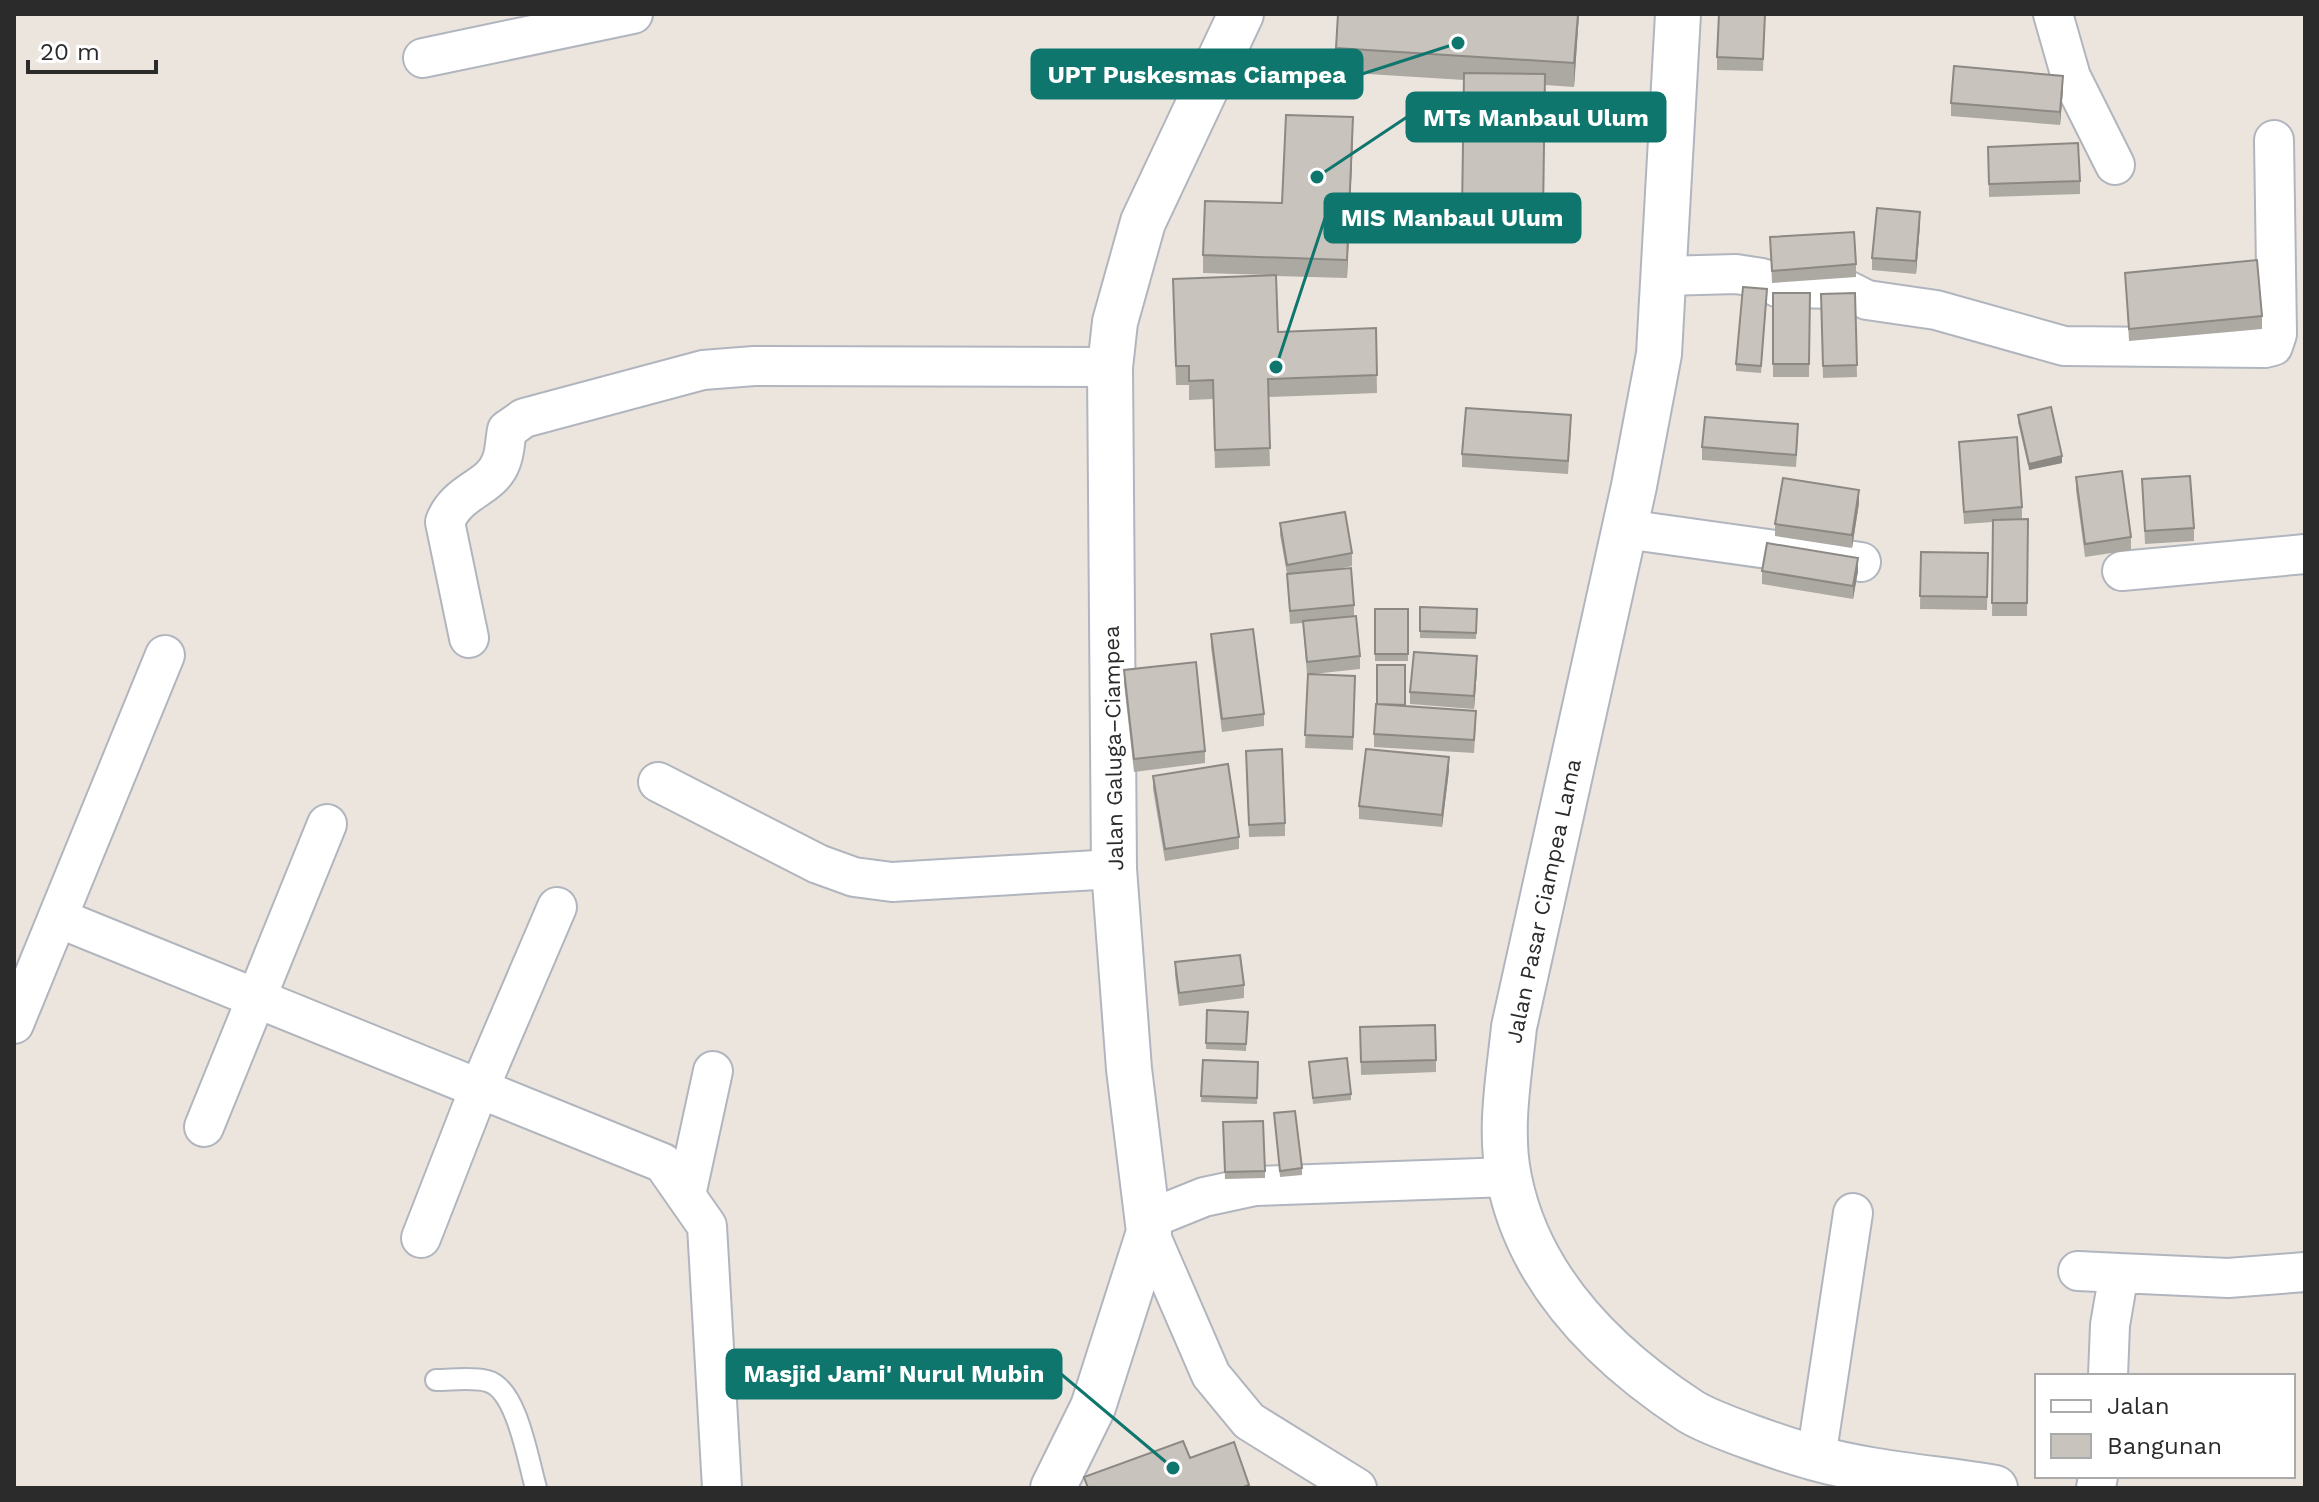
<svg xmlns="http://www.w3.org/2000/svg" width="2319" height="1502" viewBox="0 0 2319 1502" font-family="'Work Sans',sans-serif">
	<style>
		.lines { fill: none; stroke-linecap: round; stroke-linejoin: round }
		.service-casing { stroke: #b1b5be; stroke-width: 24 }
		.minor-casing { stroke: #b1b5be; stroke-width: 42 }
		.tertiary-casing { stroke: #b1b5be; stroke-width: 48 }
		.secondary-casing { stroke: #b1b5be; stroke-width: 48 }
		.service { stroke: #fff; stroke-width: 20 }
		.minor { stroke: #fff; stroke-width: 38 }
		.tertiary { stroke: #fff; stroke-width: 44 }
		.secondary { stroke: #fff; stroke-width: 44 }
		.wall { fill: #aca8a2 }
		.shaded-wall { fill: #8c8884 }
		.building { fill: #c8c3bc; stroke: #8c8884; stroke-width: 2 }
		.labels { text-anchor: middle; stroke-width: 6; stroke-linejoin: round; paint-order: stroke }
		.street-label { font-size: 22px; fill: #2b2b2b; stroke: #fff }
		.leader { fill: none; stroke: #0f766e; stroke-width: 3 }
		.callout-dot { fill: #0f766e; stroke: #fff; stroke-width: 3 }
		.callout { fill: #0f766e; stroke: #0f766e; stroke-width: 3 }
		.callout-label { font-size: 24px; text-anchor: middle; font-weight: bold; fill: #fff }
	</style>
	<rect width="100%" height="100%" fill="#ece5de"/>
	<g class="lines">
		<defs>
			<path id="service" d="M436,1380C452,1380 472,1377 487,1381C517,1388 528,1461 536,1488"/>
			<path id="minor" d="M2053,14L2071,77L2115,165
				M423,58L633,14
				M1664,276L1736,274L1762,278L1779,288L1845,289L1867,300L1936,310L2064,346L2265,348L2273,346L2277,334L2274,140
				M1625,529L1861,562
				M2122,571L2305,554
				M469,638L445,522C457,490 491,489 501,462C505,453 505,440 507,430L524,418L703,370L754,366L1110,367
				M658,782L818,864L854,877L892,882L1114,869
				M58,918L663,1163L707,1226L722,1488
				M14,1024L165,655
				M204,1127L327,824
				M686,1195L713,1071
				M1147,1220L1204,1197L1255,1186L1508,1177
				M1149,1232L1211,1375L1249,1421L1357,1488
				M421,1238L479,1089L557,907
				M2078,1271L2119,1273
				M2108,1376L2110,1325L2119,1273L2228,1278L2305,1272
				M1816,1458L1853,1213
				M2096,1488L2098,1476"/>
			<path id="tertiary" d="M1053,1488L1093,1407L1149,1232L1129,1069L1114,869L1110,367L1115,322L1143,222L1241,14"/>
			<path id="secondary" d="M1678,14L1659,354L1634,486L1514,1027C1509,1076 1499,1129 1509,1178C1529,1280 1606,1356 1690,1411C1712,1425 1789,1451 1815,1458C1873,1474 1936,1478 1995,1488"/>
		</defs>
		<use href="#service" class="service-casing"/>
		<use href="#minor" class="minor-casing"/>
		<use href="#tertiary" class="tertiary-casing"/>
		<use href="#secondary" class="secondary-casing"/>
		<use href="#service" class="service"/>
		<use href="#minor" class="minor"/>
		<use href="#tertiary" class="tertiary"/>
		<use href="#secondary" class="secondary"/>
	</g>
	<path class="wall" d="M1338,14H1579L1574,87L1545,85L1543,233L1462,231L1464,80L1336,72Z
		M1765,14L1763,71L1717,70V57Z
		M2063,89L2060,125L1951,116V103Z
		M1353,136L1347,278L1276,276L1278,332L1376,328L1377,393L1268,397L1270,466L1215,468L1213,399L1189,400V385H1176L1173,298L1271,275L1203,273V255L1282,203Z
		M1988,147L2080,181V194L1989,197Z
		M1920,224L1916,274L1872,270V258Z
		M1770,237L1856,264V277L1772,283Z
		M2125,273L2262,316V329L2129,341Z
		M1773,293H1810L1809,377H1773Z
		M1855,293L1857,377L1823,378L1821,294Z
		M1767,296L1761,373L1736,371V364Z
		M2018,415L2062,463L2029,470L2018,422Z
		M1571,428L1568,474L1462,467V454Z
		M1798,437L1796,467L1702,460V447Z
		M1959,442L2022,507V520L2028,519L2027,616H1992L1993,522L1964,524Z
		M2076,477L2131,537V550L2085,557L2076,490Z
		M2142,479L2194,528V541L2145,544Z
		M1859,503L1852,548L1775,536V524Z
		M1280,523L1352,553V566L1332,570L1354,605V616L1360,656V669L1313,674L1355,676L1353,750L1305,748L1308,674L1307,675L1303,623L1290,624L1287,574L1280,535Z
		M1921,552L1988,553L1987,610L1920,609Z
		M1762,571H1858L1853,599L1762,584Z
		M1420,607L1477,609L1476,639L1420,638Z
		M1375,609H1408V661H1375Z
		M1211,634L1264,714V726L1222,732L1211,647Z
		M1477,669L1474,709L1410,704V692Z
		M1124,670L1205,751V763L1134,772L1124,683Z
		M1476,723L1474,753L1374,747V734Z
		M1246,764L1285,823V836L1249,837Z
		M1449,770L1442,827L1359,819V806Z
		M1153,776L1239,837V849L1165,861L1153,789Z
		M1175,962L1244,985V998L1179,1006L1175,975Z
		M1248,1012L1246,1051L1206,1049V1043Z
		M1360,1027L1436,1060V1072L1361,1075Z
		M1203,1060L1258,1062L1257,1104L1201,1102Z
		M1309,1062L1351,1094V1100L1313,1104Z
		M1274,1113L1302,1168V1175L1280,1177Z
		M1223,1122L1265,1171V1178L1225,1179Z"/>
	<path class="shaded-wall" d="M1578,14H1579L1574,87V63Z
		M2063,76V89L2060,125V112Z
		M1353,117V136L1347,278V260Z
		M1920,212V224L1916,274V261Z
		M2062,456V463L2029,470V464Z
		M1859,490V503L1852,548V535Z
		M1858,558V571L1853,599V586Z
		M1477,656V669L1474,709V696Z
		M1449,757V770L1442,827V815Z"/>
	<path class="building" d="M1338,14H1578L1574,63L1336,48Z
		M1719,14H1765L1763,59L1717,57Z
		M1954,66L2063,76L2060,112L1951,103Z
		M1464,73L1545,74L1543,214L1462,213Z
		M1286,115L1353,117L1347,260L1203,255L1205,201L1282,203Z
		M2078,143L2080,181L1989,184L1988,147Z
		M1877,208L1920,212L1916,261L1872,258Z
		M1854,232L1856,264L1772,271L1770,237Z
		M2257,260L2262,316L2129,329L2125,273Z
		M1276,275L1278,332L1376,328L1377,375L1268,379L1270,448L1215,450L1213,380L1189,381V366H1176L1173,279Z
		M1743,287L1767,289L1761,366L1736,364Z
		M1773,293H1810L1809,364H1773Z
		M1855,293L1857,365L1823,366L1821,294Z
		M2051,407L2062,456L2029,464L2018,415Z
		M1466,408L1571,415L1568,461L1462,454Z
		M1705,417L1798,424L1796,455L1702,447Z
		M2017,437L2022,507L1964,512L1959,442Z
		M2122,471L2131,537L2085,544L2076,477Z
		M2190,476L2194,528L2145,531L2142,479Z
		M1783,478L1859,490L1852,535L1775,524Z
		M1345,512L1352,553L1287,565L1280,523Z
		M2028,519L2027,603H1992L1993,520Z
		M1767,543L1858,558L1853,586L1762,571Z
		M1921,552L1988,553L1987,597L1920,596Z
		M1351,568L1354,605L1290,611L1287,574Z
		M1420,607L1477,609L1476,633L1420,631Z
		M1375,609H1408V654H1375Z
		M1356,616L1360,656L1307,662L1303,621Z
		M1253,629L1264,714L1222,719L1211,634Z
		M1414,652L1477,656L1474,696L1410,692Z
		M1196,662L1205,751L1134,759L1124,670Z
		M1377,665H1405V705L1377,704Z
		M1308,674L1355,676L1353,737L1305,735Z
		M1376,704L1476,711L1474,740L1374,734Z
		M1282,749L1285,823L1249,825L1246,751Z
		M1366,749L1449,757L1442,815L1359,806Z
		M1228,764L1239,837L1165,849L1153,776Z
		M1240,955L1244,985L1179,993L1175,962Z
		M1207,1010L1248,1012L1246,1044L1206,1043Z
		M1435,1025L1436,1060L1361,1062L1360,1027Z
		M1347,1058L1351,1094L1313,1098L1309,1062Z
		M1203,1060L1258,1062L1257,1098L1201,1096Z
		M1295,1111L1302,1168L1280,1171L1274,1113Z
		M1263,1121L1265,1171L1225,1172L1223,1122Z
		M1183,1441L1190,1458L1234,1442L1249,1485L1241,1488H1088L1084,1477Z"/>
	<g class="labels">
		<g class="street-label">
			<text transform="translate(1113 748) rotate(-91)" y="8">Jalan Galuga–Ciampea</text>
			<text transform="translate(1543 901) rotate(-78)" y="8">Jalan Pasar Ciampea Lama</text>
		</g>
	</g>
	<path class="leader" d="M1458 43L1362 74M1317 177L1407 117M1276 367L1325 218M1173 1468L1061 1374"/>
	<g class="callout-dot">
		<circle cx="1458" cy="43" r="8"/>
		<circle cx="1317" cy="177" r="8"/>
		<circle cx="1276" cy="367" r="8"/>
		<circle cx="1173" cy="1468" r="8"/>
	</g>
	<g class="callout">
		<rect x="1032" y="50" width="330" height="48" rx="8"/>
		<rect x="1407" y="93" width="258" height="48" rx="8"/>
		<rect x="1325" y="194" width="255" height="48" rx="8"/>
		<rect x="727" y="1350" width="334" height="48" rx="8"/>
	</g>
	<g class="callout-label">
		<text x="1197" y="83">UPT Puskesmas Ciampea</text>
		<text x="1536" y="126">MTs Manbaul Ulum</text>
		<text x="1452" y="226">MIS Manbaul Ulum</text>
		<text x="894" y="1382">Masjid Jami' Nurul Mubin</text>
	</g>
	<rect width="2319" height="1502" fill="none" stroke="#2b2b2b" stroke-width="32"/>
	<rect x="2035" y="1374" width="260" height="104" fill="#ffffff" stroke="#aaaaaa" stroke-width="2"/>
	<rect x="2051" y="1400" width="40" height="12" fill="#ffffff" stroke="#aaaaaa" stroke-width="2"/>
	<text x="2107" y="1414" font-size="24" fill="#2b2b2b">Jalan</text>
	<rect x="2051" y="1434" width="40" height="24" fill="#c8c3bc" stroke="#aaaaaa" stroke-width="2"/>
	<text x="2107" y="1454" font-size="24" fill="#2b2b2b">Bangunan</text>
	<path d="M28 60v12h128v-12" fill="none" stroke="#2b2b2b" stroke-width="4"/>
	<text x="40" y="60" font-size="24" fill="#2b2b2b" stroke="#ffffff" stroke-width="6" paint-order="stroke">20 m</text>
</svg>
